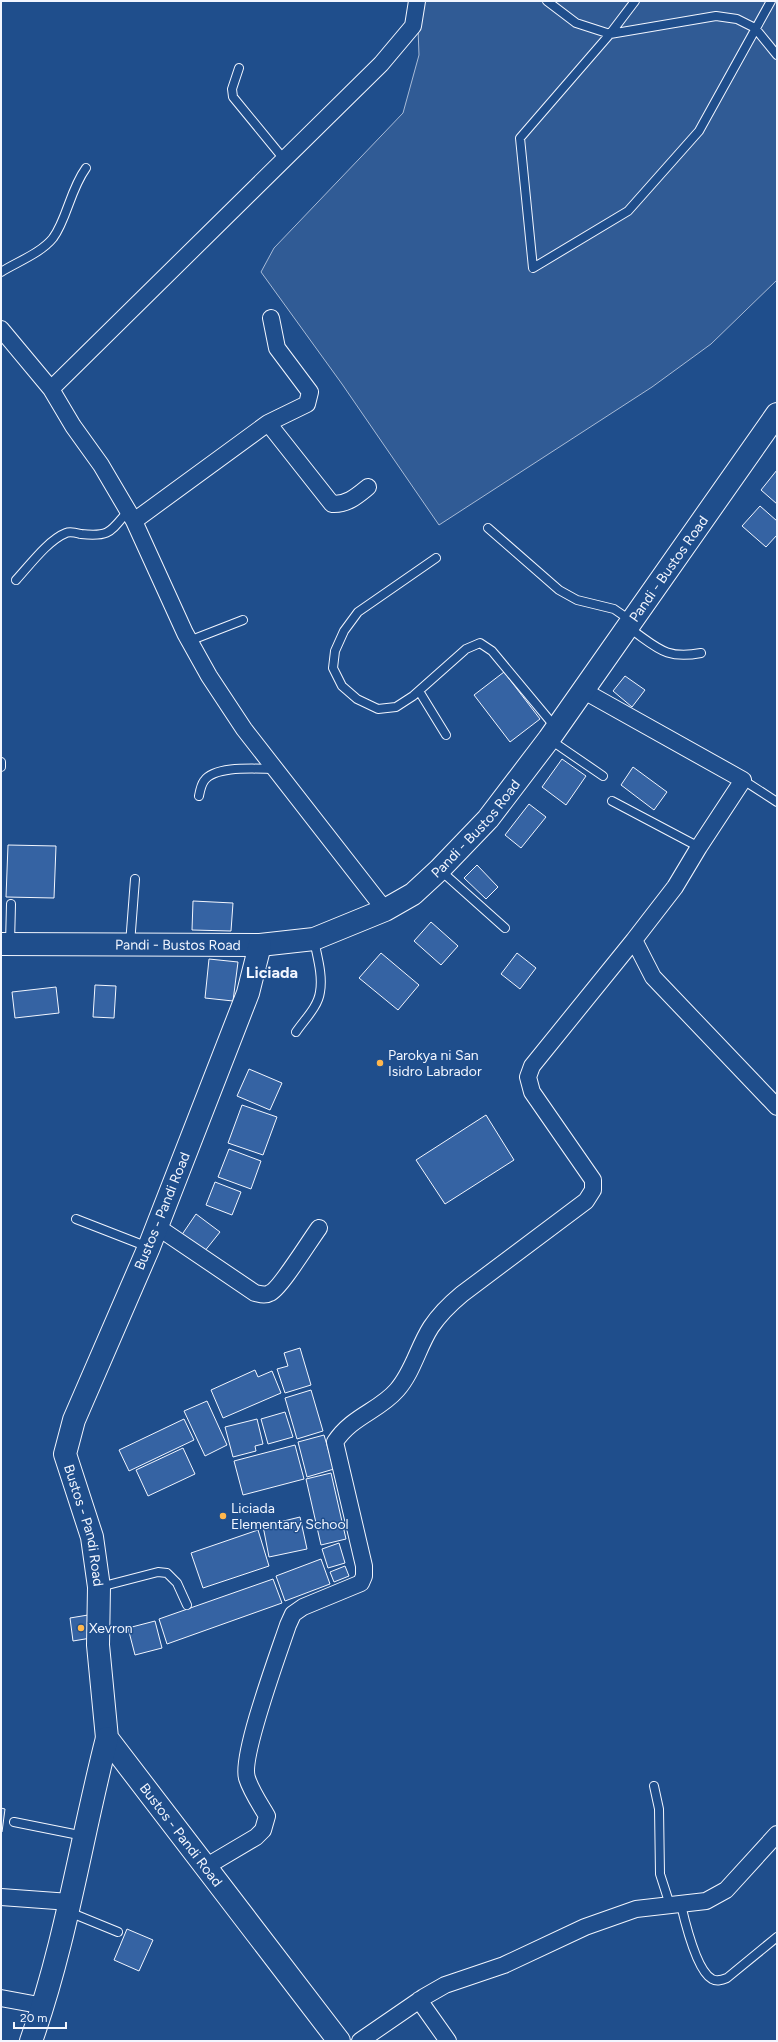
<svg xmlns="http://www.w3.org/2000/svg" width="778" height="2042" viewBox="0 0 778 2042" font-family="Figtree,sans-serif">
	<style>
		.built { fill: #305b95; stroke: #a8bbd7 }
		.building { fill: #3563a3; stroke: #f2f6ff }
		.lines { fill: none; stroke-linecap: round; stroke-linejoin: round }
		.lane-casing { stroke: #f2f6ff; stroke-width: 10 }
		.street-casing { stroke: #f2f6ff; stroke-width: 18 }
		.secondary-casing { stroke: #f2f6ff; stroke-width: 24 }
		.lane { stroke: #1f4e8c; stroke-width: 8 }
		.street { stroke: #1f4e8c; stroke-width: 16 }
		.secondary { stroke: #1f4e8c; stroke-width: 22 }
		.poi-dot { fill: #ffb74d; stroke: #1f4e8c; stroke-width: 1.5 }
		.labels { text-anchor: middle; stroke-width: 3; stroke-linejoin: round; paint-order: stroke }
		.street-label { font-size: 14px; fill: #f2f6ff; stroke: #1f4e8c }
		.poi-label { font-size: 14px; fill: #f2f6ff; stroke: #1f4e8c; text-anchor: start }
		.quarter-label { font-size: 16px; font-weight: bold; fill: #f2f6ff; stroke: #1f4e8c }
	</style>
	<rect width="100%" height="100%" fill="#1f4e8c"/>
	<path class="built" d="M417,1H777V280L711,344L652,387L439,525L342,384L261,272L274,248L403,113L419,55Z"/>
	<path class="building" d="M777,470V504L761,490Z
		M760,506L777,521V535L766,547L742,526Z
		M504,672L540,719L510,742L474,695Z
		M625,676L645,690L632,707L613,691Z
		M562,759L586,776L566,805L542,787Z
		M633,767L667,792L654,810L621,785Z
		M529,804L546,817L521,848L505,835Z
		M8,845L56,846L54,898L6,897Z
		M477,865L498,887L486,899L464,878Z
		M193,901L233,903L231,931L192,930Z
		M431,922L458,946L441,965L414,941Z
		M381,953L419,985L398,1010L359,978Z
		M517,953L536,968L520,989L501,974Z
		M209,959L238,962L233,1001L205,998Z
		M95,985L116,986L114,1018L93,1017Z
		M56,987L59,1013L15,1018L12,992Z
		M249,1069L282,1083L270,1110L237,1096Z
		M242,1105L277,1117L263,1155L228,1143Z
		M486,1115L514,1160L445,1204L416,1160Z
		M229,1149L261,1161L251,1189L218,1177Z
		M215,1182L241,1192L232,1215L206,1205Z
		M196,1214L220,1232L204,1252L181,1236Z
		M300,1348L311,1385L285,1393L277,1369L288,1366L284,1353Z
		M255,1370L258,1377L272,1371L281,1393L223,1418L211,1390Z
		M311,1390L323,1431L297,1439L285,1398Z
		M207,1401L227,1445L205,1456L184,1411Z
		M285,1412L293,1437L268,1444L261,1419Z
		M184,1419L194,1440L129,1471L119,1450Z
		M257,1419L263,1444L255,1446L256,1451L233,1457L225,1427Z
		M324,1435L334,1469L307,1477L298,1442Z
		M295,1445L304,1479L243,1495L234,1461Z
		M183,1448L195,1474L148,1496L136,1470Z
		M331,1473L346,1539L321,1545L306,1479Z
		M300,1517L307,1549L269,1557L263,1526Z
		M258,1530L269,1566L203,1588L191,1553Z
		M339,1543L345,1563L328,1568L322,1549Z
		M321,1559L330,1584L285,1601L276,1576Z
		M345,1566L349,1576L334,1582L330,1572Z
		M273,1579L282,1603L167,1644L159,1619Z
		M88,1615L91,1638L73,1641L70,1618Z
		M155,1621L162,1648L135,1655L128,1628Z
		M1,1808L5,1809L2,1832H1Z
		M127,1929L153,1940L139,1971L114,1960Z"/>
	<g class="lines">
		<defs>
			<path id="lane" d="M547,1L576,23L610,34L716,16L737,19L755,28L777,55
				M635,1L610,34L520,138L533,268L628,211L699,131L771,1
				M239,68L232,89L233,97L283,158
				M1,272C17,262 41,253 53,238C67,219 70,190 86,168
				M488,528L559,590L577,600L614,609L630,620
				M436,558L358,612L344,631L335,651L333,668L342,686L357,699L378,709L396,707L413,696L466,649L480,643L492,651L556,728
				M16,580C29,566 48,540 66,533C70,531 77,533 81,534C110,537 110,532 128,511
				M629,628C657,647 665,660 701,653
				M189,641L243,620
				M419,691L446,735
				M549,739L603,776
				M1,767V762
				M743,780L777,802
				M199,796C200,791 201,785 204,781C215,765 257,769 275,769
				M612,801L699,847
				M440,870L505,928
				M10,943L11,904
				M130,944L135,879
				M296,1032C304,1020 318,1007 320,992C323,975 317,956 314,940
				M76,1219L148,1247
				M100,1587L158,1572L167,1573L177,1583L187,1605
				M654,1786L659,1809L660,1874L670,1905
				M14,1822L84,1836
				M681,1905C685,1922 697,1971 712,1979C717,1982 722,1980 727,1978L777,1937
				M69,1912L118,1932"/>
			<path id="street" d="M1,329L51,389L73,426L101,465L134,521L185,633L209,676L244,729L385,910
				M51,389L381,64L413,26L417,1
				M268,423L307,404L310,392L277,348L271,318
				M134,521L268,423L332,504C347,505 357,496 368,487
				M584,691L743,780L699,847L675,887L634,940L653,977L777,1107
				M156,1226L255,1293C260,1294 265,1296 270,1293C280,1289 310,1240 319,1228
				M207,1866L256,1837L263,1830L267,1816C260,1804 251,1791 247,1778C240,1757 279,1652 288,1625L293,1614L303,1607L361,1583L364,1576V1566L335,1442C352,1416 379,1411 397,1390C413,1372 418,1347 431,1327C439,1315 450,1304 462,1294L586,1201L593,1190V1180L532,1092L528,1077L532,1066L634,940
				M1,1897L70,1902
				M1,1998L44,2006
				M419,2000L448,2041
				M360,2041L424,1997L445,1985L504,1965L585,1927L636,1909L706,1901L726,1890L777,1834"/>
			<g id="secondary">
				<path id="s1" d="M1,944L260,945L314,939L385,910L413,894L439,870L488,819L549,739L777,414"/>
				<path id="s2" d="M260,945L248,993L149,1247L74,1420L65,1454L92,1537L99,1587L98,1645L107,1738L339,2041"/>
				<path d="M31,2041C66,1943 81,1839 107,1738"/>
			</g>
		</defs>
		<use href="#lane" class="lane-casing"/>
		<use href="#street" class="street-casing"/>
		<use href="#secondary" class="secondary-casing"/>
		<use href="#lane" class="lane"/>
		<use href="#street" class="street"/>
		<use href="#secondary" class="secondary"/>
	</g>
	<g class="poi-dot">
		<circle cx="380" cy="1063" r="4"/>
		<circle cx="223" cy="1516" r="4"/>
		<circle cx="81" cy="1628" r="4"/>
	</g>
	<g class="labels">
		<g class="street-label">
			<text dy="5" stroke="none"><textPath href="#s1" startOffset="837">Pandi - Bustos Road</textPath></text>
			<text dy="5" stroke="none"><textPath href="#s1" startOffset="513">Pandi - Bustos Road</textPath></text>
			<text dy="5" stroke="none"><textPath href="#s1" startOffset="177">Pandi - Bustos Road</textPath></text>
			<text transform="translate(162 1211) rotate(-68)" y="5">Bustos - Pandi Road</text>
			<text dy="5" stroke="none"><textPath href="#s2" startOffset="620">Bustos - Pandi Road</textPath></text>
			<text dy="5" stroke="none"><textPath href="#s2" startOffset="957">Bustos - Pandi Road</textPath></text>
		</g>
		<g class="poi-label">
			<text x="388" y="1060">Parokya ni San<tspan x="388" dy="16">Isidro Labrador</tspan></text>
			<text x="231" y="1513">Liciada<tspan x="231" dy="16">Elementary School</tspan></text>
			<text x="89" y="1633">Xevron</text>
		</g>
		<g class="quarter-label">
			<text x="272" y="978">Liciada</text>
		</g>
	</g>
	<rect width="778" height="2042" fill="none" stroke="#f2f6ff" stroke-width="4"/>
	<path d="M14 2022v6h52v-6" fill="none" stroke="#f2f6ff" stroke-width="2"/>
	<text x="20" y="2022" font-size="12" fill="#f2f6ff" stroke="#1f4e8c" stroke-width="3" paint-order="stroke">20 m</text>
</svg>
